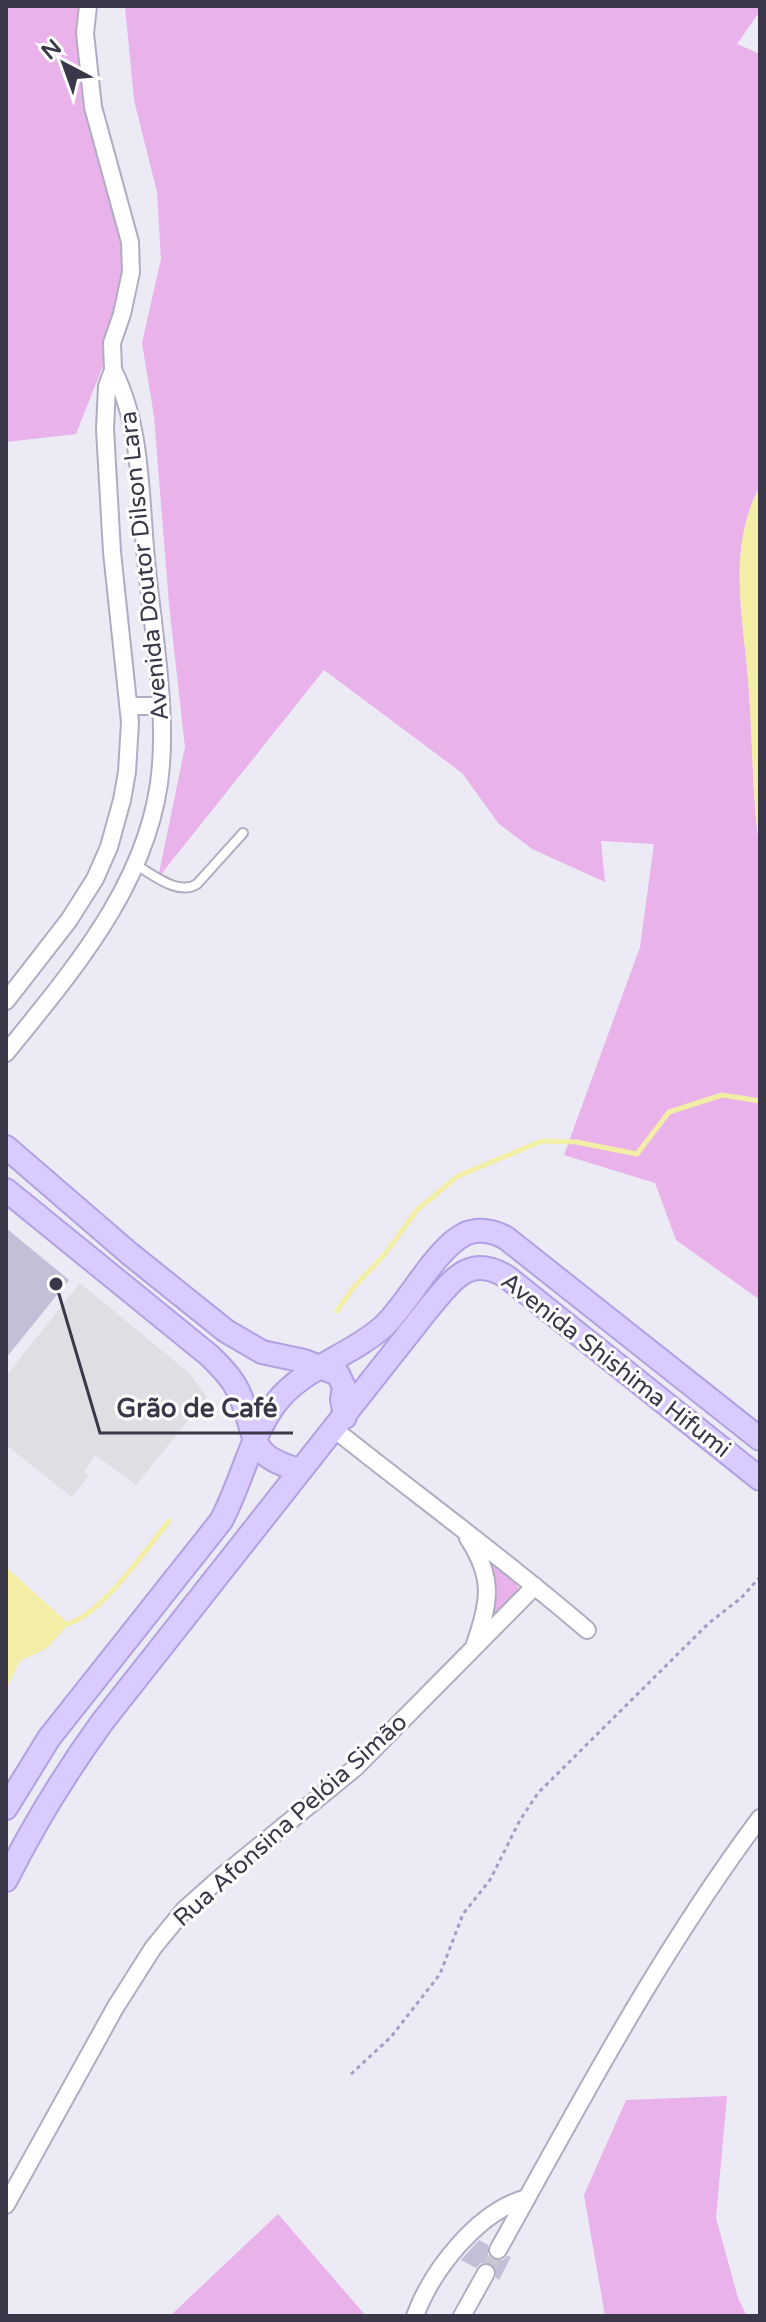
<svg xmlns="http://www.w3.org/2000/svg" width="766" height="2322" viewBox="0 0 766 2322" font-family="'Varela Round',sans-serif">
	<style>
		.green { fill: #e9b2ea }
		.parking { fill: #dfdee3 }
		.water { fill: #f2eea5 }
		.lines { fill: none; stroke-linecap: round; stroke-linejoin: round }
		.stream { stroke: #f2eea5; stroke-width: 5 }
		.building { fill: #c2bfd7 }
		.street-tunnel { stroke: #c8c6d3; stroke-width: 16; stroke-dasharray: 16 8; stroke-linecap: butt }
		.lane-casing { stroke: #b0acc1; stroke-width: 12 }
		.street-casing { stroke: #b0acc1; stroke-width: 20 }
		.secondary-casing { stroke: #b2a1e2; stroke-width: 26 }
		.path { stroke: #a39dc3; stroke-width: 3; stroke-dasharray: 4 4; stroke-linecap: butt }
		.lane { stroke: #fff; stroke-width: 8 }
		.street { stroke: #fff; stroke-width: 16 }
		.secondary { stroke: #d9caff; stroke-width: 22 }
		.labels { text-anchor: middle; stroke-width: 6; stroke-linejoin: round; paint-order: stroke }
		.street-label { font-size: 24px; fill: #3a3749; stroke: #fff }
		.leader { fill: none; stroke: #3a3749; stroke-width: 3 }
		.callout-dot { fill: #3a3749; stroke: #fff; stroke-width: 3 }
		.callout-label { font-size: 26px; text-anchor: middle; font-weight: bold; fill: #3a3749; stroke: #fff; stroke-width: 6; stroke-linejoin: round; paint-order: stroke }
	</style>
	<rect width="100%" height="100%" fill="#eceaf5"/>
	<path class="green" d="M6,6H90L85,33L131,272L112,343L76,434L6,442Z
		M125,6H760V11L737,44L760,54V486C725,552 745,623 749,692C753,746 752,799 760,852V1300L676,1240L655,1183L564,1155L640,947L654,844L601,841L605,882L532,849L499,824L462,773L324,670L158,878L185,747L169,604L154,416L142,343L161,259L157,192L134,100Z
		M488,1562L514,1581L519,1589L492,1619H489Z
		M727,2096L716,2218L738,2298L747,2316H605L584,2195L626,2100Z
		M278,2214L366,2316H170Z"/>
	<path class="parking" d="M80,1283L190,1374L207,1397L136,1485L95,1455L84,1472L89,1476L72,1497L6,1445V1376Z"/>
	<path class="water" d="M760,486V852C752,799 753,746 749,692C745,623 725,552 760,486Z
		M6,1567L69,1624L47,1648L20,1661L6,1689Z"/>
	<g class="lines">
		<path class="stream" d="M337,1311L352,1289L385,1254L417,1210L458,1176L542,1141L576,1142L637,1154L669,1112L722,1095L760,1101
			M63,1624C96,1623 148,1547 169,1521"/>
	</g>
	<path class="building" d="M6,1228L69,1280L6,1358Z
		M479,2240L488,2245V2255L493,2260H503L507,2256L511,2257L499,2280L496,2278V2268L491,2263H481L476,2268L461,2260Z"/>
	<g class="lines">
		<path class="street-tunnel" d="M486,2273L498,2250"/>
		<defs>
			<path id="lane" d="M136,865C154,875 178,896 197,884L243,833"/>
			<path id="street" d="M128,706H160
				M6,1001L69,920L95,879L109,847L122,800L127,772L130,722L112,552L105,429L107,386L113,370L112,343L122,314L131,272L130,242L93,107L85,33L88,6
				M6,1053C74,969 153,878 161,765C166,700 152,624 146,559C140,497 142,426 113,370
				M334,1429C418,1496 506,1560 587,1630
				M468,1538C494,1578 490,1601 475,1644
				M6,2205L115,2008L153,1948L184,1910L220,1878L355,1768L535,1586
				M498,2250C580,2103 659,1953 760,1818
				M415,2316C432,2270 478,2211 527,2198
				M462,2316L486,2273"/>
			<path id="secondary" d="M6,1147L130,1254L226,1331L262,1352L304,1361L338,1374L344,1387L342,1399L345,1417
				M6,1190L210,1356C221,1367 232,1378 238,1391C259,1434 243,1455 300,1470
				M6,1808L49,1738L221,1521C241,1484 250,1438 275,1404C303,1367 351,1356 384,1326C409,1302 436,1248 465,1234C478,1228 494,1231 506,1238L760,1439
				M6,1880C34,1824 66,1772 103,1721L428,1309C452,1281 469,1253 507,1277L760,1479"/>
		</defs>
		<use href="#lane" class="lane-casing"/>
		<use href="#street" class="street-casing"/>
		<use href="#secondary" class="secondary-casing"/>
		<path class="path" d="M351,2074L391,2037L440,1974L463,1914L490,1880L520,1820L538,1793L709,1623L741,1598L760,1577"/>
		<use href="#lane" class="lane"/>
		<use href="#street" class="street"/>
		<use href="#secondary" class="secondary"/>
	</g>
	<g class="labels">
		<g class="street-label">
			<text transform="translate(144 566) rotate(-96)" y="8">Avenida Doutor Dilson Lara</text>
			<text transform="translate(616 1365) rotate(38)" y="8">Avenida Shishima Hifumi</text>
			<text transform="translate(290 1820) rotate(-42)" y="8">Rua Afonsina Pelóia Simão</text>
		</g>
	</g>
	<path class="leader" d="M56 1284L100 1433H293"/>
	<circle class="callout-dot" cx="56" cy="1284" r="8"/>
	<g class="callout-label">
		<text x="197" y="1417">Grão de Café</text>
	</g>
	<rect width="766" height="2322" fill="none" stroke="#3a3749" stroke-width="16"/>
	<g transform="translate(64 64) rotate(319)" stroke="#ffffff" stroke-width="6" paint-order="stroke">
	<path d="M0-6L14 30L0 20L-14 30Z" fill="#3a3749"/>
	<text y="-12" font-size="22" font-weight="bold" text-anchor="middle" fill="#3a3749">N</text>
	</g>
</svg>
